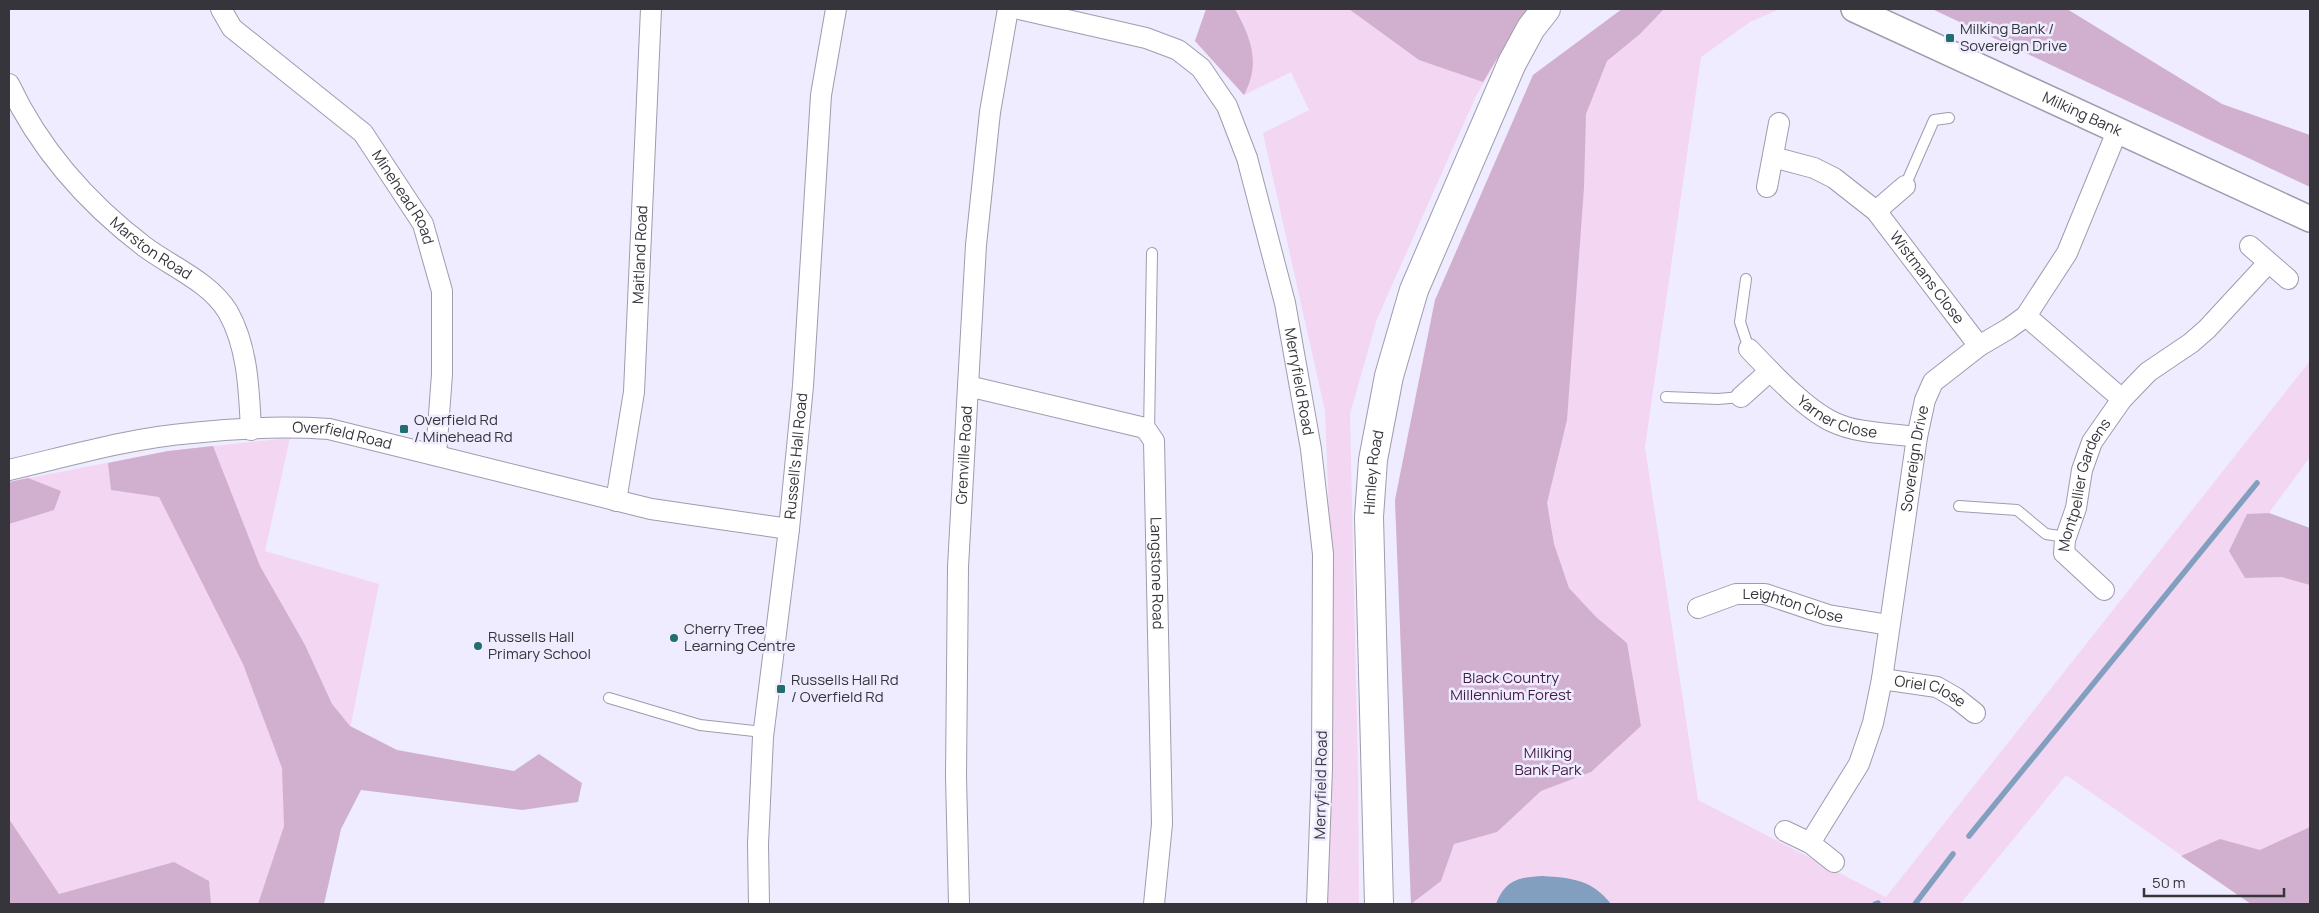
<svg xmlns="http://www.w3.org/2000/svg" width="2319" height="913" viewBox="0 0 2319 913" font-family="Manrope,sans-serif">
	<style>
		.green { fill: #f3d6f1 }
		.forest { fill: #d1b0cf }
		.water { fill: #839fbf }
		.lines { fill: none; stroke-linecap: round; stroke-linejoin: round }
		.stream { stroke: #839fbf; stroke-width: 5.5 }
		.service-casing { stroke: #9e9cad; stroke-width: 12 }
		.minor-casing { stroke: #9e9cad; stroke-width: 22 }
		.tertiary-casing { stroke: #9e9cad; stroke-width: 28 }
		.secondary-casing { stroke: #9e9cad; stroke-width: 30 }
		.service { stroke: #fff; stroke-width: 10 }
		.minor { stroke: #fff; stroke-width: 20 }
		.tertiary { stroke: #fff; stroke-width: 25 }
		.secondary { stroke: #fff; stroke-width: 28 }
		.poi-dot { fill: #226e6e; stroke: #eeecfe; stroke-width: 2 }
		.labels { text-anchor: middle; stroke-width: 5; stroke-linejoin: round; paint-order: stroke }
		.poi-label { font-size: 15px; fill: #36353c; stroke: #eeecfe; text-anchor: start }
		.street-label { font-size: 15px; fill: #36353c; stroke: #eeecfe }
		.park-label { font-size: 15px; fill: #451c44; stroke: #eeecfe }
	</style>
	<rect width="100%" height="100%" fill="#eeecfe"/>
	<path class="green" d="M1206,9H1470L1513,32L1476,96L1377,319L1350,414L1358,773L1359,904H1328L1330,538L1325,411L1263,133L1309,110L1291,72L1244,95L1195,41Z
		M1622,9H1780L1750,22L1701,57L1645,447L1698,800L1886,897L2310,361V457L2269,513L2310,528V904H2251L2066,775L1960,904H1411L1395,500L1435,300L1533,75Z
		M290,438L265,551L379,584L315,904H9V482L168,451Z"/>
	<path class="forest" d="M1206,9H1235C1251,38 1261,63 1244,95L1195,41Z
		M1349,9H1527L1483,82L1419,60Z
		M1622,9H1664L1640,34L1607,61L1586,114L1584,188L1567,420L1547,503L1554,544L1569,588L1596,617L1627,643L1641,726L1591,772L1541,791L1497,832L1454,844L1441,881L1411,904L1395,500L1435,300L1533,75Z
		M1932,9H2067L2222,104L2310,135V187Z
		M213,446L260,566L305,645L332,704L350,726L397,750L514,771L539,754L582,783L578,802L522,810L361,790L341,829L324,904H258L284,826L282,768L243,664L159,497L111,490L108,463L168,451Z
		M28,478L61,491L54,510L9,524V482Z
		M2269,513L2310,528V585L2282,577L2245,578L2229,551L2247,514Z
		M9,819L59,894L174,862L209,881L211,904H9Z
		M2310,827V904H2251L2181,856L2220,839L2260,850Z"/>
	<path class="water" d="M1543,876C1573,878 1592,880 1611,904H1496C1505,880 1519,877 1543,876Z"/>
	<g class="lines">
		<path class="stream" d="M1969,836L2257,483
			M1875,904L1878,903
			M1915,904L1953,854"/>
		<defs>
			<path id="service" d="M1905,186L1934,120L1949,118
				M1746,279L1740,322L1749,349
				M1666,397L1718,399L1741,397
				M1149,433L1152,253
				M1959,506L2017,510L2046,534L2066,537
				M609,698L700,725L763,732"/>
			<g id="minor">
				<path id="s1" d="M221,9L232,28L363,133L423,224L442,291V374L436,455"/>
				<path id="s2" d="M1019,9L1146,38L1178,50L1201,68L1227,106L1247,158L1285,303L1311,449L1323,554L1322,768L1317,904"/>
				<path id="s3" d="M9,84C40,150 87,203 145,247C172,267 210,282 228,312C248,347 249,391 251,430"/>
				<path id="s4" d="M1773,157L1814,168L1834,178L1876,211L1979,346"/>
				<path d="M1767,187L1779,123"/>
				<path d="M1876,211L1905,186"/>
				<path d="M2250,246L2288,279"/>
				<path d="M2026,316L2122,399"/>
				<path id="s5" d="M1749,349C1771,372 1805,409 1833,422C1858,434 1890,433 1917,437"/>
				<path id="s6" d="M968,386L1145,428L1154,441L1162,824L1154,904"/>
				<path d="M1741,397L1770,371"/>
				<path id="s7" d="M9,470C69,456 130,438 192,433C237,428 283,426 329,429L651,509L789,529"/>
				<path id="s8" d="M616,501L634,392L651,9"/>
				<path id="s9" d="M2104,590L2064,553L2065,540L2076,508L2082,470L2092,442L2122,399L2148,372L2191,343L2207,329L2268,263"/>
				<path id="s10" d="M1698,608L1736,594H1765L1828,615L1889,625"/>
				<path id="s11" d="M1882,679L1937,687L1956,698L1975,713"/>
				<path d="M1785,831L1810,843L1834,862"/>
				<path id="s12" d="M1810,843L1859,764L1873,723L1882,679L1917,437L1925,400L1933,382L1979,346L2008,329L2026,316L2067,253L2118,129"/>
				<path id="s13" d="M759,904L758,844L763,737L789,529L803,386L821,95L836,9"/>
				<path id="s14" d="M959,904L956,776L958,567L968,386L976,245L990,112L1008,9"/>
			</g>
			<g id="tertiary">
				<path id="s15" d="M1854,9L2310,219"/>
			</g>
			<g id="secondary">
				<path id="s16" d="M1379,904L1369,517L1373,460L1389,376L1414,290L1512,63L1531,28L1546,9"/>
			</g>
		</defs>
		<use href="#service" class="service-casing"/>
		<use href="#minor" class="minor-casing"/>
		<use href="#tertiary" class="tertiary-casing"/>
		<use href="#secondary" class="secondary-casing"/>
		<use href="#service" class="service"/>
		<use href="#minor" class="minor"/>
		<use href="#tertiary" class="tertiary"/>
		<use href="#secondary" class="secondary"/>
	</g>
	<g class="poi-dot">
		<rect x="1945" y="33" width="10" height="10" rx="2.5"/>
		<rect x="399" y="424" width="10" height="10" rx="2.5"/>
		<circle cx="674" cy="638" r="5"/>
		<circle cx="478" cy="646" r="5"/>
		<rect x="776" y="684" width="10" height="10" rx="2.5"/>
	</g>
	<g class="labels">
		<g class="poi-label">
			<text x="1960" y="34">Milking Bank /<tspan x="1960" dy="17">Sovereign Drive</tspan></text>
			<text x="414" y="425">Overfield Rd<tspan x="414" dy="17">/ Minehead Rd</tspan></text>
			<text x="684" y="634">Cherry Tree<tspan x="684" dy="17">Learning Centre</tspan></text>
			<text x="488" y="642">Russells Hall<tspan x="488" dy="17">Primary School</tspan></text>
			<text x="791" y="685">Russells Hall Rd<tspan x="791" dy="17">/ Overfield Rd</tspan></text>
		</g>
		<g class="street-label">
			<text dy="5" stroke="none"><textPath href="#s15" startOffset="251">Milking Bank</textPath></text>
			<text dy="5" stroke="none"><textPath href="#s1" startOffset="266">Minehead Road</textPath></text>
			<text dy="5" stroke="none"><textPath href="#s3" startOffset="220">Marston Road</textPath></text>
			<text dy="5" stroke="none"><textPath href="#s8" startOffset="248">Maitland Road</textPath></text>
			<text dy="5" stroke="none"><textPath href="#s4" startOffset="202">Wistmans Close</textPath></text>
			<text dy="5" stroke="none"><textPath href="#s2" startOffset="525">Merryfield Road</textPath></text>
			<text dy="5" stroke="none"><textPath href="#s5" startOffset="114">Yarner Close</textPath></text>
			<text dy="5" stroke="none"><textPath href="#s7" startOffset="338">Overfield Road</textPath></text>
			<text dy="5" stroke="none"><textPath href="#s14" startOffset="449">Grenville Road</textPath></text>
			<text dy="5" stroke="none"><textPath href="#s13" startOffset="450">Russell's Hall Road</textPath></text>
			<text dy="5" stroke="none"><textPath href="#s12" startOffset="404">Sovereign Drive</textPath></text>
			<text dy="5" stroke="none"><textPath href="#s16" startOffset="432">Himley Road</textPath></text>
			<text dy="5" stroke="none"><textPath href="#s9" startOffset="126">Montpellier Gardens</textPath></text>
			<text dy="5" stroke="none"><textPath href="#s6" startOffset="330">Langstone Road</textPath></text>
			<text dy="5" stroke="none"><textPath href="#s10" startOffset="99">Leighton Close</textPath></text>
			<text dy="5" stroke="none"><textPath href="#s11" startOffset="50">Oriel Close</textPath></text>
			<text transform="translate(1321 785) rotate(-89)" y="5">Merryfield Road</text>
		</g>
		<g class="park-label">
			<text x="1511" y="683">Black Country<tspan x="1511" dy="17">Millennium Forest</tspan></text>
			<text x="1548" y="758">Milking<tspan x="1548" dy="17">Bank Park</tspan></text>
		</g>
	</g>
	<rect width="2319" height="913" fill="none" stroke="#36353c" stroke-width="20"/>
	<path d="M2144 888v8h140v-8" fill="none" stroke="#36353c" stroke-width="2.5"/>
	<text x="2152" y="888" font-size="15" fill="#36353c" stroke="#eeecfe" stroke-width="4" paint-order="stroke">50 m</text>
</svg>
